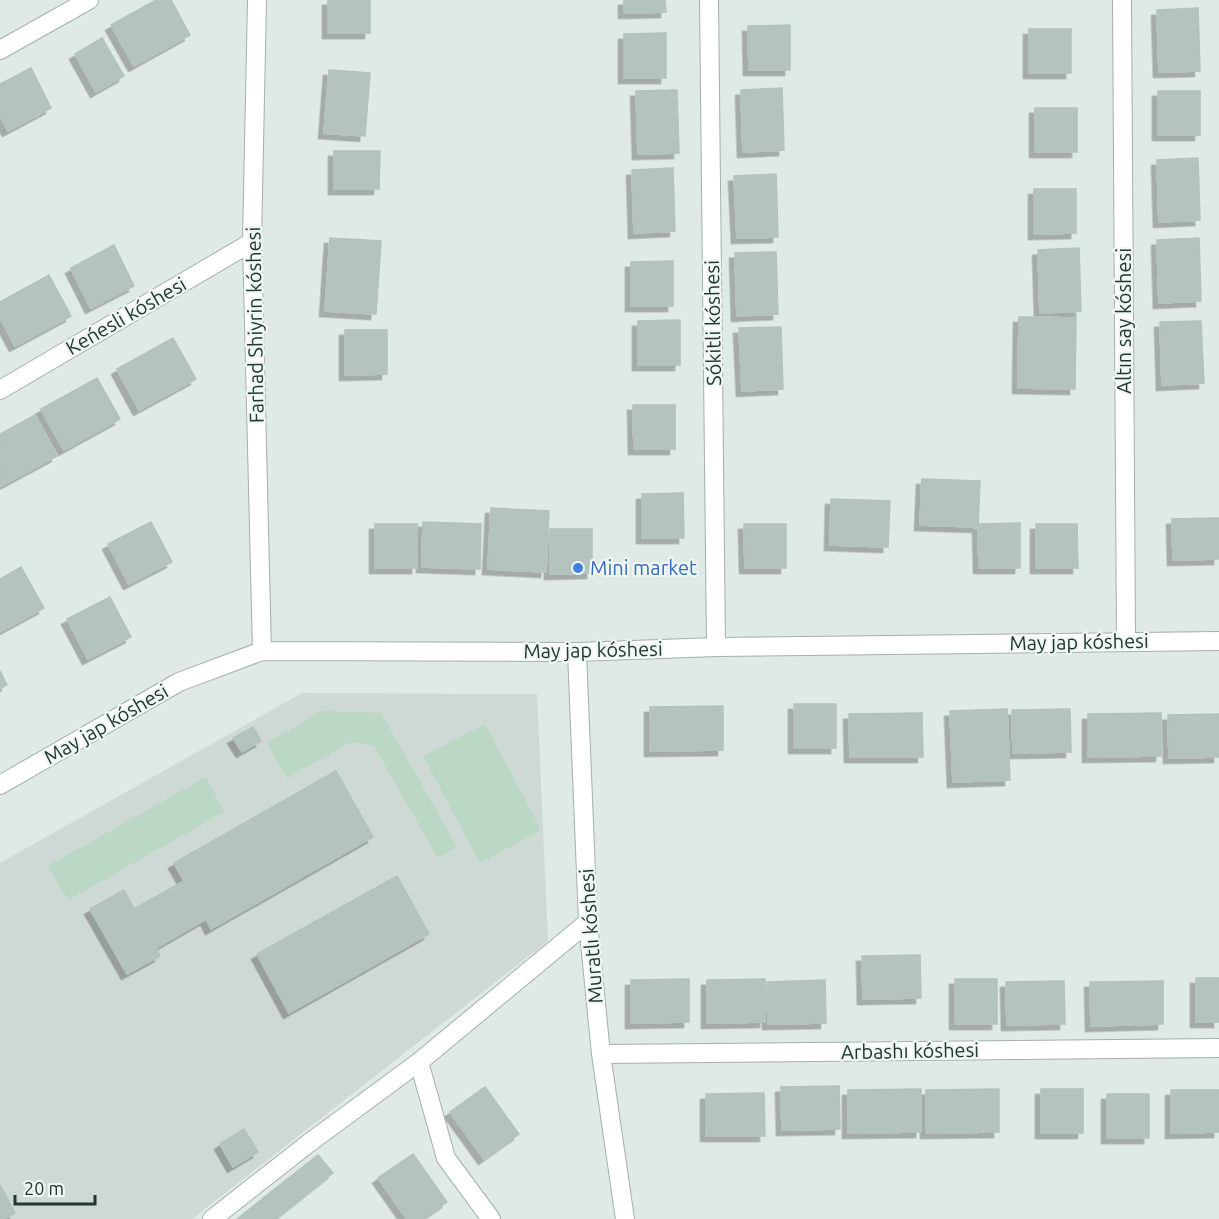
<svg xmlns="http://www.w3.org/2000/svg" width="1219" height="1219" viewBox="0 0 1219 1219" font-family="Ubuntu,sans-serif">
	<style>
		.built { fill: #ced8d5 }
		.green { fill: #bad8c5 }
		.building { fill: #b5c3bf; stroke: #b3c2bd; stroke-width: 1.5; filter: url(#shadow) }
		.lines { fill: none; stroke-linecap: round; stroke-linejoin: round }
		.minor-casing { stroke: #a3b0ad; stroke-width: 20 }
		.minor { stroke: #fff; stroke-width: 18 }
		.shop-dot { fill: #3f7fe0; stroke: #eff6f3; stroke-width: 2 }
		.labels { text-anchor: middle; stroke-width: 4.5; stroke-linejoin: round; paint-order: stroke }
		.street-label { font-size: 20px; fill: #223734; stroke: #eff6f3 }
		.shop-label { font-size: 20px; fill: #366cbe; stroke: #eff6f3; text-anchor: start }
	</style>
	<defs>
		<filter id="shadow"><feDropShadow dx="-5.5" dy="5.5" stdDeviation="0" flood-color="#0004"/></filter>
	</defs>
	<rect width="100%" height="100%" fill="#dfe9e6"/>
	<path class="built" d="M302,693L537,694L548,941L192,1219H0V863Z"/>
	<path class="green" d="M322,711L381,713L457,847L438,858L374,746L351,742L287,778L267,743Z
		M485,724L541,830L480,863L423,756Z
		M206,777L224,812L68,900L48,866Z"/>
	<path class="building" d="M156,0H171L190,35L134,66L111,25Z
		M328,0H370V33H328Z
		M624,0H665L666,12L624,13Z
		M1198,8L1200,71L1159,72L1157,10Z
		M790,25V70H749L748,26Z
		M1029,29H1071V73H1029Z
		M666,33V78H624V34Z
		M102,38L124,76L96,92L75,54Z
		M31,68L51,108L8,131L0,115V84Z
		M329,70L370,73L365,136L324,133Z
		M782,88L784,150L743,152L741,90Z
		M677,90L679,153L638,154L636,91Z
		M1158,91H1200V135H1158Z
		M1035,108H1077V152H1035Z
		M334,151H380L379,189H334Z
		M1198,158L1200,220L1159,222L1157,160Z
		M673,168L675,231L634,233L632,170Z
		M776,174L778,237L737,238L734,176Z
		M1034,189H1076V233L1034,234Z
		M330,238L381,241L376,314L325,311Z
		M1199,238L1201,301L1159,303L1157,240Z
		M114,245L134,286L91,308L71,268Z
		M1079,248L1081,311L1040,313L1038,250Z
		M776,252L778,314L737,316L735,253Z
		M673,261V306H631V262Z
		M49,275L71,316L15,346L0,318V302Z
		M1019,317L1076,318L1075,389L1018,388Z
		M680,320V365H638V321Z
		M1201,321L1204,383L1162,385L1160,322Z
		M781,327L783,389L742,391L739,328Z
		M345,330H387V374L345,375Z
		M173,338L196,379L139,410L117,369Z
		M97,378L120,419L64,450L41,409Z
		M633,405H675V449H634Z
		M35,415L57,456L1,486L0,434Z
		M922,479L980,481L978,527L920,525Z
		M683,493L684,538H642V494Z
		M831,499L890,501L888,547L830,545Z
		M491,508L549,511L546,572L488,569Z
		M1219,518V559L1173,560L1172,519Z
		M151,522L172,562L129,584L108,544Z
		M423,522L481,524L480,569L422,567Z
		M1020,523V568H979L978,524Z
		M375,524H417V568H375Z
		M744,524H786V568H745Z
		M1036,524H1077L1078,568H1036Z
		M550,529H592V573L550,574Z
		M21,567L44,608L0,632V579Z
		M110,597L131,637L88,659L67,619Z
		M0,671L7,685L0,689Z
		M794,704H836V748H794Z
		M723,706V750L650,751V707Z
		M1007,709L1010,780L953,782L950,711Z
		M1070,709L1071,752L1013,753L1012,710Z
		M922,713L923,757H850L849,714Z
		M1161,713V756L1088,757V714Z
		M1219,714V757L1169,758L1168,715Z
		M253,727L261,741L242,752L233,738Z
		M336,771L373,837L211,929L206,919L156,948L160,956L127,974L90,909L124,890L134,909L184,881L174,863Z
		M397,876L429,934L289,1013L257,954Z
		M920,955L921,998L863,999L862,956Z
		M1196,978H1219V1022H1196Z
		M689,979V1022L631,1023V980Z
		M765,979V1022L707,1023V980Z
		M955,979H997V1024H955Z
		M825,980L826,1023L768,1024L767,982Z
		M1064,981L1065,1024L1007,1025L1006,982Z
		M1163,981V1024L1091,1026L1090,982Z
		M839,1086L840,1129L782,1130L781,1087Z
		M485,1087L519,1134L484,1159L450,1112Z
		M921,1089V1132L848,1133V1090Z
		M999,1089V1132L926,1133V1090Z
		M1041,1089H1083V1133H1041Z
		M1171,1090H1219V1132L1171,1133Z
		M764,1093L765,1136H706V1094Z
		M1107,1094H1149V1138H1107Z
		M244,1129L258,1152L233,1167L220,1144Z
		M413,1154L447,1202L422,1219H407L378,1178Z
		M318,1155L333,1173L275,1219H237Z
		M0,1185L15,1213L4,1219H0Z"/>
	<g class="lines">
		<defs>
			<path id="minor" d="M257,0L252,242L262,651
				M709,0L716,647
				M1122,0L1126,642
				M0,50L89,0
				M0,390L252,242
				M577,652L588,922L601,1054L625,1219
				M0,785L179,682L262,651L577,652L716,647L1219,641
				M601,1054L1219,1048
				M419,1062L446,1158L491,1219
				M212,1219L309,1143L419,1062L588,922"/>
		</defs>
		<use href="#minor" class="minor-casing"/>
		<use href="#minor" class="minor"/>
	</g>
	<circle class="shop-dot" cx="578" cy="568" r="6"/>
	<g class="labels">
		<g class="street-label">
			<text transform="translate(126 316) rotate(-30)" y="7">Keńesli kóshesi</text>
			<text transform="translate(1124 321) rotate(-90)" y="7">Altın say kóshesi</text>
			<text transform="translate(713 323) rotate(-91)" y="7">Sókitli kóshesi</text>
			<text transform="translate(255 325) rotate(-91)" y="7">Farhad Shiyrin kóshesi</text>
			<text transform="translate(1079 642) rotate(-1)" y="7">May jap kóshesi</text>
			<text transform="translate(593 650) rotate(-1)" y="7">May jap kóshesi</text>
			<text transform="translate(106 724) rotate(-30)" y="7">May jap kóshesi</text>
			<text transform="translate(591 936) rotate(-94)" y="7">Muratlı kóshesi</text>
			<text transform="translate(910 1051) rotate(-1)" y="7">Arbashı kóshesi</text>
		</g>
		<g class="shop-label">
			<text x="590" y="575">Mini market</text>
		</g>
	</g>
	<path d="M15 1195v9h80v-9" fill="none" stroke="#223734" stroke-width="3"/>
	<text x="24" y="1195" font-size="18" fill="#223734" stroke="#eff6f3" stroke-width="4.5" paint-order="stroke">20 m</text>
</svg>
